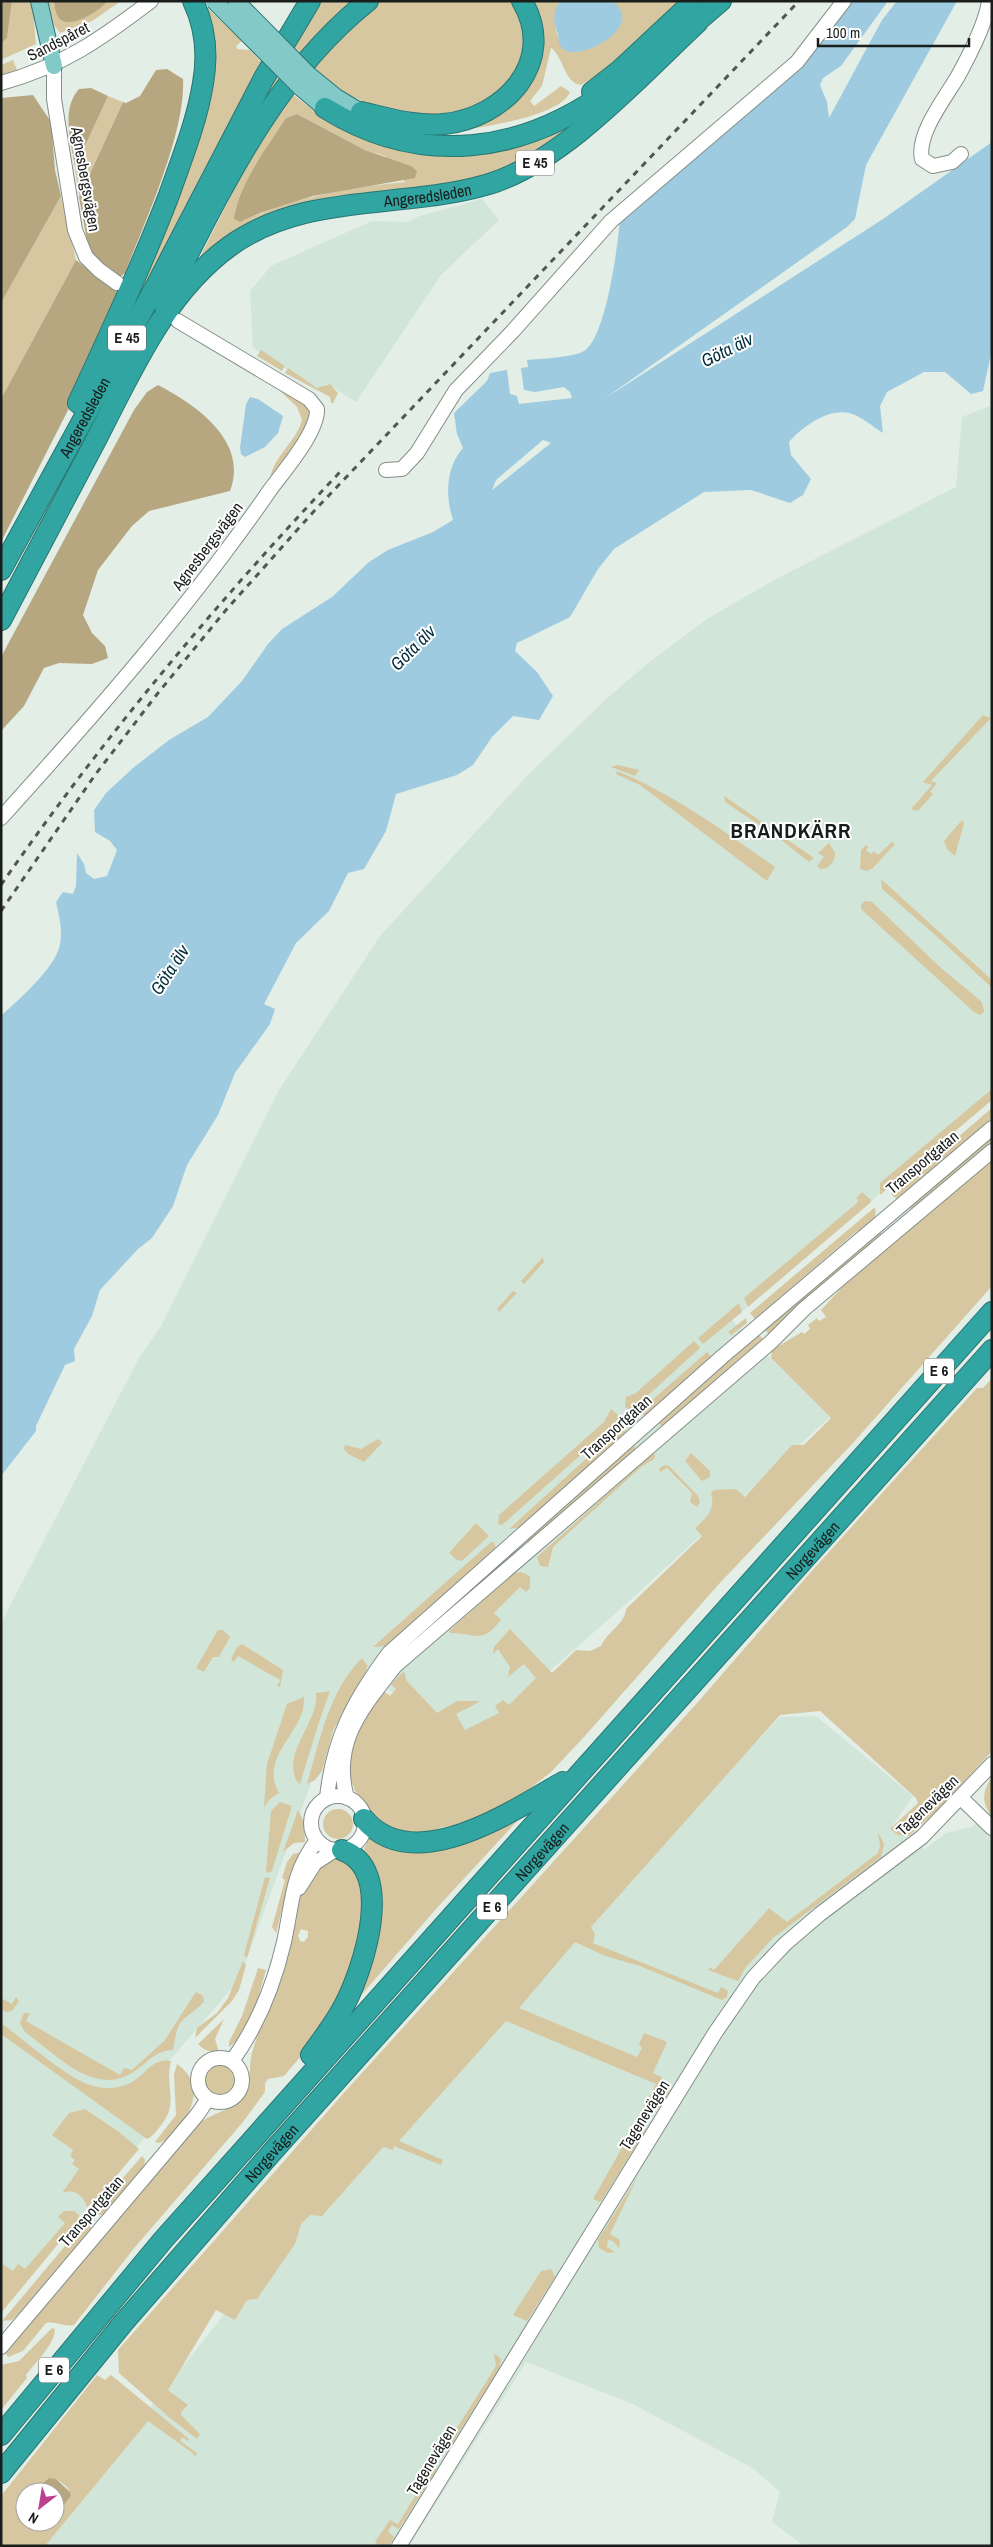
<svg xmlns="http://www.w3.org/2000/svg" width="993" height="2547" viewBox="0 0 993 2547" font-family="'Archivo Narrow',sans-serif">
	<style>
		.built { fill: #d2e5d9 }
		.green { fill: #d7c7a0; fill-rule: evenodd }
		.forest { fill: #b6a781 }
		.water { fill: #9ecbdf; fill-rule: evenodd }
		.lines { fill: none; stroke-linecap: round; stroke-linejoin: round }
		.minor-casing { stroke: #838e87; stroke-width: 16 }
		.major-casing { stroke: #297572; stroke-width: 18 }
		.highway-casing { stroke: #297572; stroke-width: 22 }
		.minor { stroke: #fff; stroke-width: 14 }
		.major { stroke: #83c9c7; stroke-width: 16 }
		.highway { stroke: #31a5a1; stroke-width: 20 }
		.rail { stroke: #515753; stroke-width: 3; stroke-dasharray: 6 6; stroke-linecap: butt }
		.major-bridge-casing { stroke: #297572; stroke-width: 18; stroke-linecap: butt }
		.major-bridge { stroke: #83c9c7; stroke-width: 16 }
		.labels { text-anchor: middle; stroke-width: 4; stroke-linejoin: round; paint-order: stroke }
		.shield { fill: #fff; stroke: #5e615f; stroke-width: 1 }
		.shield-label { font-size: 15px; font-weight: bold; fill: #191d1b }
		.street-label { font-size: 16px; fill: #191d1b; stroke: #fff }
		.water-label { font-size: 18px; font-style: italic; fill: #032e3c; stroke: #fff }
		.district-label { font-size: 21px; font-weight: bold; letter-spacing: 1px; fill: #191d1b; stroke: #fff }
	</style>
	<rect width="100%" height="100%" fill="#e3eee7"/>
	<path class="built" d="M482,199L499,220L441,275L356,402L326,383L321,390L253,348L250,291L271,266L372,221L408,222L419,216Z
		M992,405V1098L732,1320L830,1417L626,1604L468,1743L357,1668L314,1775L239,1980L163,2068L145,2137L1,2312V1623L139,1358L161,1326L279,1090L380,936L527,776L606,699L647,664L707,619L776,579L956,487L962,417Z
		M816,1716L913,1796L892,1827L925,1849L946,1833L972,1827L992,1809V2546H804L772,2522L780,2492L754,2469L633,2404L526,2362L409,2546H40L365,2137L675,1827L780,1717Z"/>
	<path class="green" d="M12,1H32L36,44L1,60V44L7,38Z
		M47,1H54L56,14L86,17L108,1H121L92,21L60,33L54,25Z
		M319,1H358L278,87L150,318L1,603V597L237,143Z
		M379,1H512C543,55 507,101 452,113C444,115 434,119 426,118C416,117 406,113 396,111C354,102 343,93 311,65Z
		M530,1H560C553,13 553,28 560,40C562,45 571,49 576,52C597,48 612,40 622,21L611,1H685L615,64L581,85C563,82 564,57 551,48L542,86L530,101L534,106L561,86L570,92C562,114 492,126 470,129L523,90Z
		M204,5L242,41L236,46L237,49L250,50L262,63L203,172L88,396L196,131Z
		M13,60L17,70L1,75V65Z
		M290,92C354,146 433,170 515,147C534,142 551,133 569,126L572,127C544,146 516,166 483,176C418,195 349,186 285,208C252,219 226,241 198,261L246,166ZM297,114L365,150L385,156L405,182C349,187 292,198 240,222L286,118Z
		M108,96L123,102L79,196L75,168Z
		M61,196L76,260L1,399V303Z
		M261,350L285,366L282,371L257,356Z
		M288,368L317,388L330,384L338,393L333,403H331L330,397L285,373Z
		M279,387L303,402L311,414L309,423L278,472L270,479C273,457 296,442 302,420L297,407L279,390Z
		M983,715L991,718L931,781L937,783L930,792L933,794L918,811L911,809L932,785L923,782Z
		M618,765L639,770L635,776L611,767Z
		M617,771C675,795 725,832 775,867L767,881L640,785L616,774Z
		M724,796L814,858L809,862L780,839L725,802Z
		M962,820L964,823L955,856L947,849L944,841Z
		M892,842L895,844L873,868L867,871L860,869L861,850L866,845L868,847L866,850L871,854L874,851L878,855Z
		M829,843L835,853C835,861 830,869 820,869L817,866L824,857L818,853Z
		M881,879L992,980V988L942,941L882,889Z
		M865,901L872,902L941,968L982,1002L984,1012L980,1015L974,1012L861,909V905Z
		M992,1089V1100L880,1195V1183Z
		M992,1108V1118L900,1197L897,1199L891,1194Z
		M992,1134V1143L911,1209L908,1205Z
		M992,1159V1286L853,1443L718,1585L584,1737L551,1772L518,1798L467,1823L439,1828L429,1832L394,1831L372,1816L366,1804L355,1791L348,1770L355,1732L381,1694L385,1692L390,1696L396,1689L391,1684L403,1672L405,1673L406,1680L437,1713L457,1701H479V1702L456,1714L465,1730L499,1713L495,1706L503,1700L509,1705L536,1678L524,1664L508,1677L510,1667L498,1649L493,1654L494,1647L510,1629L552,1673L576,1650L590,1651L601,1646C607,1632 625,1624 626,1609L702,1536L695,1528C706,1518 716,1510 711,1493L714,1490L736,1489L745,1497L792,1445H804L831,1418L771,1358L772,1350L802,1332L804,1334L810,1329L808,1325L817,1318L819,1321L826,1317L821,1310L849,1280Z
		M862,1192L871,1200L870,1203L748,1307L744,1298L857,1203L858,1200L856,1198Z
		M875,1207C878,1219 870,1225 861,1232L857,1231L755,1319L750,1313Z
		M879,1231L882,1234L784,1319L771,1336L765,1330L780,1315Z
		M543,1257L544,1262L524,1284L521,1281Z
		M513,1291L517,1293L499,1312L497,1309Z
		M739,1303L742,1312L703,1344L698,1338Z
		M746,1318L747,1323L731,1335L728,1332Z
		M759,1335L766,1342L747,1352L664,1425L662,1426L657,1422L726,1360Z
		M694,1341L700,1347L699,1349L634,1408L630,1410L625,1407L626,1397L636,1393Z
		M707,1352L712,1358L647,1415H635Z
		M992,1378V1751L943,1805L909,1836L898,1835L890,1829L918,1803L916,1798L820,1711L780,1715L591,1927L595,1934L593,1943L718,1993L721,1987L728,1991L727,1997L722,2000L640,1966L605,1956L575,1942L519,2008L637,2057L642,2048L639,2044L644,2033L667,2042L653,2073L662,2077L659,2084L670,2090L658,2109L643,2108L656,2084L506,2021L399,2141L443,2160L441,2165L394,2146L393,2150L383,2147L322,2216L310,2215L301,2224L295,2244L257,2299L247,2300L235,2320L216,2310L168,2390L188,2405L181,2412V2415L200,2434L197,2439L170,2418L119,2373L118,2350L342,2095L698,1702L810,1573L977,1388H983Z
		M611,1409L621,1418L620,1420L502,1525L498,1524L499,1515L604,1422Z
		M624,1424L626,1433L521,1527L509,1529Z
		M378,1439L382,1442L381,1444L364,1462L348,1454L344,1449L345,1445L361,1449Z
		M632,1444L636,1449L633,1452L530,1543L526,1539Z
		M691,1453L710,1471V1477L702,1481L685,1461Z
		M652,1454L655,1455L654,1459L641,1467L553,1547L548,1567L540,1566L537,1557Z
		M664,1465L669,1466L698,1496L700,1502L697,1507L690,1502L692,1493L667,1468L660,1472L659,1469Z
		M476,1523L489,1536L462,1561L457,1560L449,1553Z
		M491,1542H494L496,1549L388,1646L373,1647Z
		M502,1560L505,1563L407,1653L403,1649Z
		M521,1572L530,1576V1588L526,1592L520,1587L494,1613L501,1620C481,1645 476,1633 450,1633L449,1631L514,1573Z
		M218,1630H223L230,1637L219,1657H213L204,1672L196,1668Z
		M242,1644L283,1670L280,1687L277,1686L280,1680L238,1656L234,1662L231,1659L237,1647Z
		M362,1658L367,1665L366,1673L333,1731L322,1771L315,1780L307,1784C320,1741 328,1692 362,1658Z
		M330,1691L318,1725L300,1784L296,1780C283,1750 319,1723 316,1693Z
		M304,1697C306,1733 258,1755 279,1793L269,1800L264,1807L267,1764L287,1704Z
		M992,1777V1816C981,1803 982,1791 992,1777Z
		M280,1802L292,1806L272,1871L268,1873L266,1871L271,1811Z
		M530,1807L436,1909L357,2000L376,1877L375,1867L364,1849L370,1836L396,1851H408Z
		M323 1824a15 15 0 1 1 30 0a15 15 0 1 1-30 0Z
		M298,1810L304,1822L305,1842L294,1843L283,1852Z
		M878,1832L884,1844L881,1857L773,1938L746,1967L738,1981L708,1970L710,1967L714,1970L769,1908L787,1922L878,1853L880,1846Z
		M302,1852L290,1878L276,1933L272,1927L285,1880L282,1878L287,1862L293,1854Z
		M338,1857L358,1869L365,1910L350,1977L312,2043L284,2076L268,2079L265,2083V2092L243,2122L135,2247L74,2325C64,2327 56,2321 46,2323L23,2351L8,2357L6,2354L21,2334L201,2122C215,2112 236,2109 245,2094C252,2083 248,2067 252,2053C261,2020 278,1990 287,1957C292,1935 293,1910 303,1890C311,1876 321,1862 338,1857ZM301,1929L308,1931V1937L304,1942L300,1941L298,1936Z
		M265,1877L270,1878L247,1958L244,1955Z
		M243,1961L246,1965L239,1990L232,2001L195,2038L197,2028L217,2013L228,1998Z
		M258,1968L266,1970C258,1996 253,2031 229,2047V2042L242,2016Z
		M196,1992L203,1996L204,2002C180,2025 179,2014 173,2050C155,2051 149,2061 135,2071C95,2099 56,2054 25,2032L20,2023L24,2013H30L26,2021L120,2075L124,2068L132,2070L164,2041Z
		M16,1997L19,2001L12,2011L5,2012L1,2008V1998L12,2004Z
		M224,2019L215,2039L219,2052C211,2053 204,2050 198,2044Z
		M1,2023C23,2039 67,2078 90,2085C104,2090 119,2089 132,2082C146,2074 153,2057 171,2061C164,2090 181,2103 158,2129C155,2133 152,2137 147,2139L1,2034Z
		M177,2064C204,2083 194,2111 176,2130C170,2137 166,2142 157,2143L155,2142L176,2115L174,2075Z
		M204 2080a15 15 0 1 1 30 0a15 15 0 1 1-30 0Z
		M85,2109L119,2132L139,2149L95,2201L87,2207C83,2196 76,2188 62,2193L79,2169L72,2164L75,2160L70,2156L73,2150L52,2135L69,2113Z
		M636,2123L645,2131L602,2200L600,2202L593,2199Z
		M142,2156L145,2160L144,2167L102,2215H96L94,2211Z
		M638,2176L610,2234L620,2240L619,2248L613,2241L608,2240L607,2247L615,2252L608,2253L599,2248L598,2240Z
		M64,2211H74L79,2215L78,2220L1,2313V2263L13,2271L18,2264L25,2269L65,2223L58,2217Z
		M86,2221L91,2223V2228L20,2313L12,2320L2,2321Z
		M551,2269L555,2277L527,2321L513,2315L541,2271Z
		M52,2328L55,2329C55,2344 35,2363 26,2375L27,2378L1,2410V2365L19,2361Z
		M494,2353L501,2359L500,2367L449,2448L445,2453L440,2455L496,2366Z
		M97,2375L105,2380L111,2375L189,2439L188,2441L182,2437L180,2441L197,2453L194,2458V2454L148,2421L45,2546H1V2496ZM49,2478C58,2479 70,2486 71,2496L55,2516V2522H25V2492H32Z
		M434,2465L436,2470L399,2529L392,2525L388,2531L394,2537L389,2546H380L375,2542L390,2520L398,2524Z"/>
	<path class="forest" d="M1,1H12L7,38L1,44Z
		M54,1H108C99,10 75,28 61,20C55,16 55,7 54,1Z
		M167,69L183,79C186,132 145,221 125,273L120,277L98,262L89,251L79,197L123,102L126,103L140,96L156,70Z
		M91,88L108,96L75,168C72,143 60,110 79,89Z
		M33,95L51,122L55,170L61,196L1,303V98Z
		M297,114L365,150L411,166L417,171L415,178L313,196L260,213L240,222L234,219C239,183 267,148 286,118Z
		M76,260L125,298L1,542V399Z
		M158,385C196,405 249,441 230,491L149,511L132,526L98,570L83,615L92,633L105,646L108,658L92,664L59,663L44,668L24,706L1,731V657L134,410L147,392Z
		M49,2478L56,2479L70,2492L71,2496L55,2516V2492H32Z"/>
	<path class="water" d="M560,1H611C652,26 570,69 560,45C558,42 559,38 558,34C553,22 552,13 560,1Z
		M853,1H888L841,66L823,78L820,85L827,102L829,118L882,20L897,1H957L866,165L855,219L847,227L604,399L883,219L992,142V350L983,391L971,394L945,372H924L887,392L880,406L883,433C873,427 860,415 849,413C828,408 802,427 789,442L791,455L811,479L803,495L790,503L751,490L704,492L614,549L598,569L570,617L517,643L515,651L537,672L553,696L539,720L513,716L492,737L473,765L457,775L396,794L386,831L364,869L348,873L329,911L296,943L264,1004L275,1009L270,1024L235,1073L218,1115L187,1165L173,1206L152,1238L138,1249L100,1290L92,1316L74,1349L75,1361L65,1365L36,1426V1431L1,1476V1016C18,1000 56,968 60,944C63,930 59,916 56,902L63,892L73,894L76,886L77,853L84,864L86,873L94,879L107,876L117,850L110,841L95,832L94,810L106,793L133,768L169,740L208,717L242,681L268,644L282,629L332,597L369,562L388,550L433,532L453,520C445,496 446,467 463,448L457,434L454,413L487,381L490,373L507,370L510,394L517,396L519,404L572,398L570,392L564,387L535,392L524,390L521,368L528,367L527,360C539,359 576,357 584,351C606,338 618,245 620,219L798,69L812,55ZM543,440L551,443L492,490L496,480Z
		M250,397L258,399L283,416L278,433L265,447L245,457L241,454L240,448L246,404Z"/>
	<g class="lines">
		<defs>
			<path id="minor" d="M54,66V99L75,230L86,257L99,270L117,283
				M1,83C63,66 101,39 151,1
				M961,154L952,162L933,166L922,159C916,134 946,97 958,76C969,56 986,23 989,1
				M386,470L402,469L417,453L456,390L513,331L611,221L797,62L844,1
				M1,818C96,713 190,606 270,490C284,471 318,432 317,409L309,399L178,321
				M311 1823a27 27 0 1 1 54 0a27 27 0 1 1-54 0Z
				M327,1798C333,1739 354,1700 389,1653L723,1356L992,1128
				M347,1798C331,1742 363,1707 395,1666L771,1342L804,1309L992,1151
				M961,1798L992,1828
				M299,1888L315,1863L335,1850
				M198 2080a22 22 0 1 1 44 0a22 22 0 1 1-44 0Z
				M232,2061C258,2025 274,1985 284,1942C293,1901 291,1875 317,1840
				M1,2347L197,2115L208,2099
				M399,2546L715,2033L753,1978L785,1944L820,1914L922,1837L992,1764"/>
			<path id="major" d="M39,1L54,66
				M309,75L336,97L361,112
				M300,87L325,108"/>
			<g id="highway">
				<path d="M686,31L721,1"/>
				<path d="M592,92L619,71L694,1"/>
				<path d="M325,108C421,168 523,154 612,88"/>
				<path d="M361,112C388,118 416,127 444,124C504,118 558,62 522,1"/>
				<path d="M163,303C219,195 271,78 368,1"/>
				<path d="M78,403C110,334 142,265 169,195C182,158 197,121 203,83C208,55 205,26 193,1"/>
				<path id="s1" d="M1,570L157,284L264,78L310,1"/>
				<path id="s2" d="M1,620C33,559 65,498 97,438C132,370 166,292 230,246C307,191 402,210 489,184C564,161 639,77 697,23"/>
				<path d="M364,1819C414,1878 512,1811 563,1782"/>
				<path d="M311,2055C323,2039 336,2022 345,2004C364,1967 396,1869 342,1850"/>
				<path d="M1,2435L163,2240L992,1312"/>
				<path id="s3" d="M1,2473L124,2322L273,2151L992,1350"/>
			</g>
		</defs>
		<use href="#minor" class="minor-casing"/>
		<use href="#major" class="major-casing"/>
		<use href="#highway" class="highway-casing"/>
		<use href="#minor" class="minor"/>
		<use href="#major" class="major"/>
		<use href="#highway" class="highway"/>
		<path class="rail" d="M1,885C103,738 217,602 340,472
			M1,911L95,775L158,693L226,610L315,510L799,1"/>
		<defs>
			<path id="major-bridge" d="M214,1L300,87
				M236,1L309,75"/>
		</defs>
		<use href="#major-bridge" class="major-bridge-casing"/>
		<use href="#major-bridge" class="major-bridge"/>
	</g>
	<g class="labels">
		<g class="shield">
			<rect x="516" y="150.5" width="38" height="25" rx="4"/>
			<rect x="108" y="325.5" width="38" height="25" rx="4"/>
			<rect x="924" y="1358.5" width="30" height="25" rx="4"/>
			<rect x="477" y="1894.5" width="30" height="25" rx="4"/>
			<rect x="39" y="2357.5" width="30" height="25" rx="4"/>
		</g>
		<g class="shield-label">
			<text x="535" y="168">E 45</text>
			<text x="127" y="343">E 45</text>
			<text x="939" y="1376">E 6</text>
			<text x="492" y="1912">E 6</text>
			<text x="54" y="2375">E 6</text>
		</g>
		<g class="street-label">
			<text transform="translate(58 41) rotate(-27)" y="6">Sandspåret</text>
			<text transform="translate(86 179) rotate(80)" y="6">Agnesbergsvägen</text>
			<text dy="6" stroke="none"><textPath href="#s2" startOffset="648">Angeredsleden</textPath></text>
			<text dy="6" stroke="none"><textPath href="#s1" startOffset="174">Angeredsleden</textPath></text>
			<text transform="translate(207 546) rotate(-53)" y="6">Agnesbergsvägen</text>
			<text transform="translate(922 1162) rotate(-40)" y="6">Transportgatan</text>
			<text transform="translate(616 1427) rotate(-42)" y="6">Transportgatan</text>
			<text dy="6" stroke="none"><textPath href="#s3" startOffset="1229">Norgevägen</textPath></text>
			<text transform="translate(927 1805) rotate(-44)" y="6">Tagenevägen</text>
			<text dy="6" stroke="none"><textPath href="#s3" startOffset="824">Norgevägen</textPath></text>
			<text transform="translate(644 2115) rotate(-58)" y="6">Tagenevägen</text>
			<text dy="6" stroke="none"><textPath href="#s3" startOffset="419">Norgevägen</textPath></text>
			<text transform="translate(91 2211) rotate(-49)" y="6">Transportgatan</text>
			<text transform="translate(431 2460) rotate(-59)" y="6">Tagenevägen</text>
		</g>
		<g class="water-label">
			<text transform="translate(727 350) rotate(-26)" y="6">Göta älv</text>
			<text transform="translate(413 648) rotate(-45)" y="6">Göta älv</text>
			<text transform="translate(170 970) rotate(-57)" y="6">Göta älv</text>
		</g>
		<g class="district-label">
			<text x="791" y="838">BRANDKÄRR</text>
		</g>
	</g>
	<rect width="993" height="2547" fill="none" stroke="#191d1b" stroke-width="5"/>
	<g transform="translate(40 2507) rotate(211)"><circle r="24" fill="#ffffff" stroke="#a3a5a4"/>
	<path d="M0-4L9 19L0 12L-9 19Z" fill="#be4190"/>
	<text y="-8" font-size="14" font-weight="bold" text-anchor="middle" fill="#191d1b">N</text>
	</g>
	<path d="M818 38v8h151v-8" fill="none" stroke="#191d1b" stroke-width="2.5"/>
	<text x="826" y="38" font-size="15" fill="#191d1b" stroke="#ffffff" stroke-width="4" paint-order="stroke">100 m</text>
</svg>
